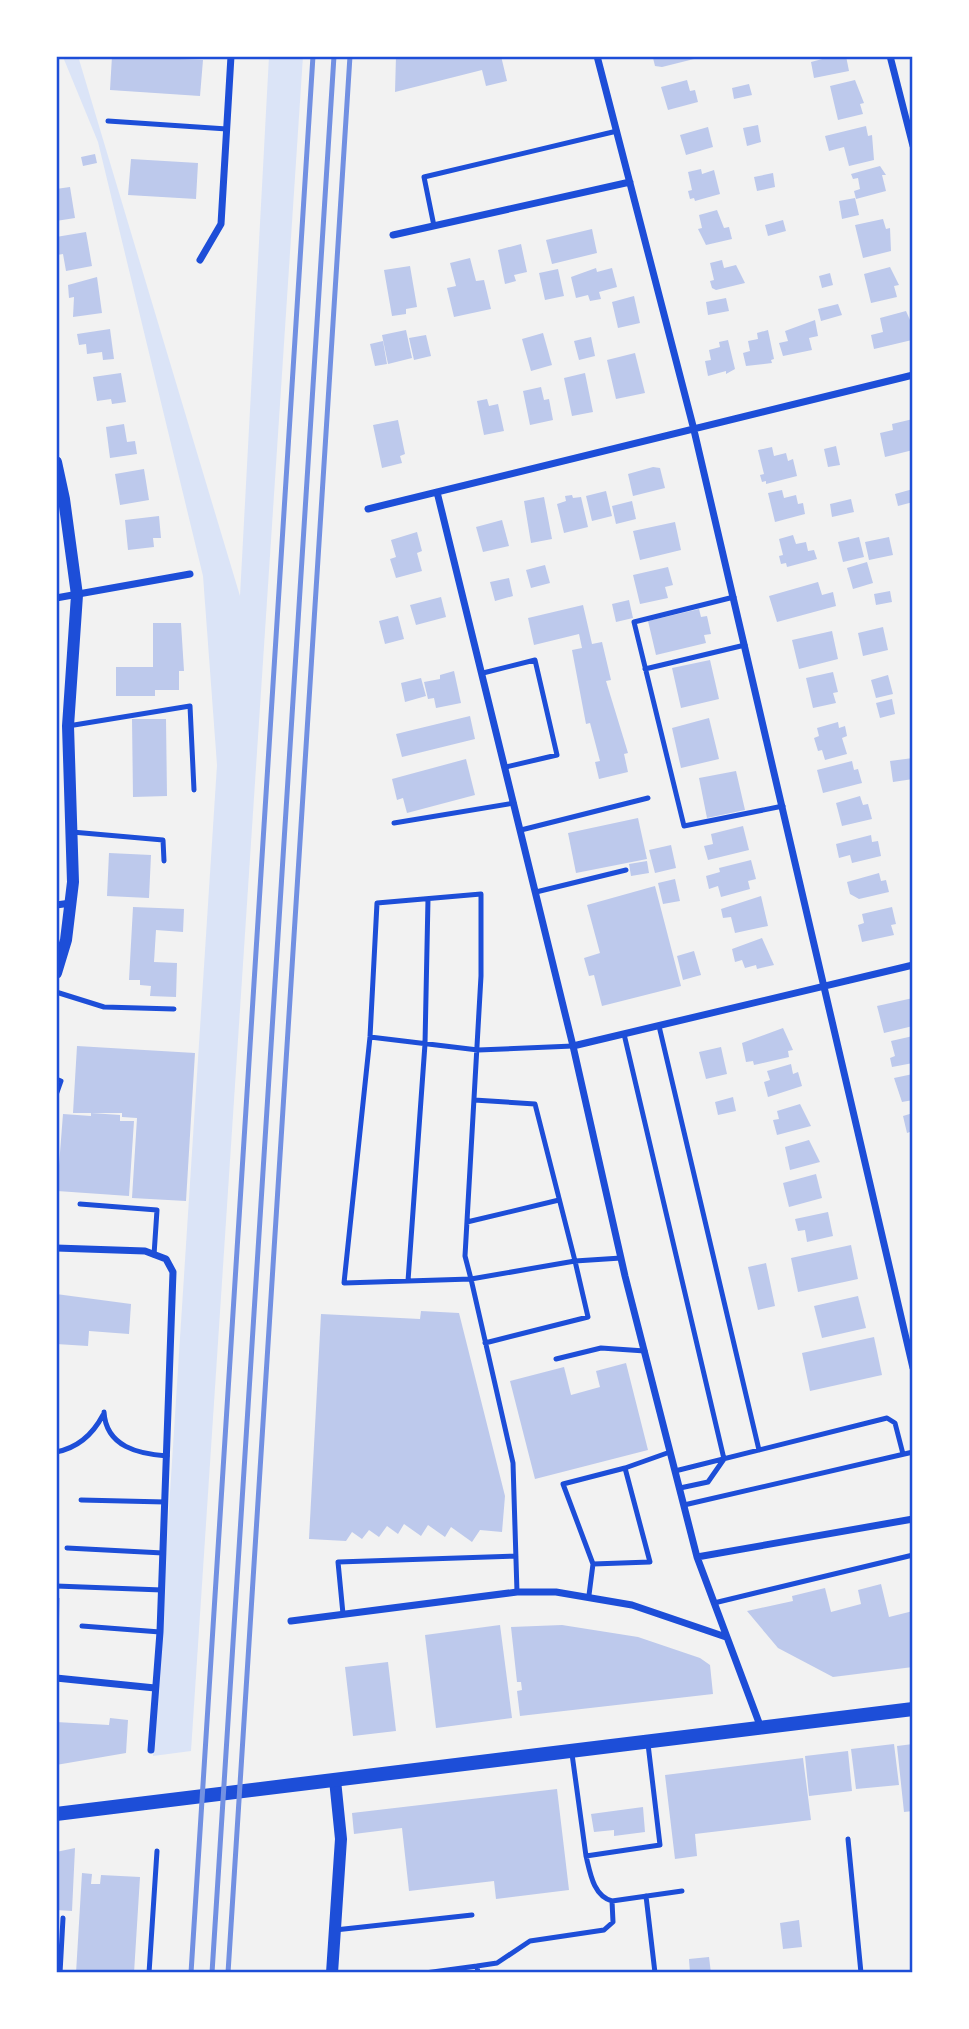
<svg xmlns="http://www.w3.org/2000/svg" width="969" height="2029" viewBox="0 0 969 2029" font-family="'Sofia Sans Condensed',sans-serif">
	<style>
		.green { fill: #dbe4f7 }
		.building { fill: #bdc9ec }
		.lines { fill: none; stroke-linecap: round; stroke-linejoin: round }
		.service { stroke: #1d4ed8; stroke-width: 5 }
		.minor { stroke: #1d4ed8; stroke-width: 7 }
		.tertiary { stroke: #1d4ed8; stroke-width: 12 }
		.secondary { stroke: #1d4ed8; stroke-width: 14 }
		.rail { stroke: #7290e2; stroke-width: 5 }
		.neatline { fill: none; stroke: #1d4ed8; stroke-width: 2.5 }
	</style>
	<rect width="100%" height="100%" fill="#f2f2f2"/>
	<path class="green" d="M78,56L240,596L269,56H303L191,1751L153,1756L217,765L203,576L98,142L63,57Z"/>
	<path class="building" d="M112,56L203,60L200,96L110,90Z
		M396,56H501L507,81L486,86L482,70L395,92Z
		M659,56H702V57L662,67L655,66L653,58Z
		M826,56H846L849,71L814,78L811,62L826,58Z
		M687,80L690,91L695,90L698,102L668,110L661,87Z
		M855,80L864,103L860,104L863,114L838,120L830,86Z
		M749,84L752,95L734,99L732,88Z
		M758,125L761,142L747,146L743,128Z
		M866,126L868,136L872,135L874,160L849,166L844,147L829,151L825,136Z
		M708,127L713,147L686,155L680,135Z
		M95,154L97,163L83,166L81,157Z
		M131,159L198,163L196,199L128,195Z
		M880,166L886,175H882L886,191L856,199L854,191L860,189L858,178L853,179L851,174Z
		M701,169L702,174L714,170L720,194L695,201L694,198L690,199L688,191L692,190L688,172Z
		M773,173L775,187L757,191L754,177Z
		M70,187L75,218L56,221V189Z
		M855,198L859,215L842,219L839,201Z
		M717,210L724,228L729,227L732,239L706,245L698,229L702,228L699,215Z
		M883,219L886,229L890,228L891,251L863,258L855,225Z
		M783,220L786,231L768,236L765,225Z
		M592,229L597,253L552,264L546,240Z
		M86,232L92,266L66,271L63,254L57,255L56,237Z
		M521,244L527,272L514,275L516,281L505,284L498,250Z
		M470,258L476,281L484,280L491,309L454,317L447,288L456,286L450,263Z
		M722,260L724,268L736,265L745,283L716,290L712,288L710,281L714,280L710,263Z
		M410,266L417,307L406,309V314L392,316L384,270Z
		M890,267L899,285L894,286L897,297L871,303L864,274Z
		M596,268L597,272L612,268L617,287L599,292L601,299L590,301L588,295L576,298L571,277Z
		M558,269L564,296L545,300L539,273Z
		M830,273L833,285L822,288L819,276Z
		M97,277L102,313L73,317L74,297L69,298L68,285Z
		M634,296L640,323L618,328L612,302Z
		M726,298L729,311L708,315L706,302Z
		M838,304L842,315L821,321L818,309Z
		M906,311L913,327L910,330L912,340L874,349L871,335L883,332L880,318Z
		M815,320L818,336L809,338L812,350L783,356L779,343L788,341L785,331Z
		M110,329L114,359L103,360L102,352L87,354L86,344L79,345L77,334Z
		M406,330L412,358L388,364L382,335Z
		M768,330L774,359L771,360L772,363L746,366L743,353L750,351L748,341L758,339L757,333Z
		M543,333L552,365L531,371L522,339Z
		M426,335L431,356L414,360L409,338Z
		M591,337L595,356L579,360L574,341Z
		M728,340L735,369L726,374V371L708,376L705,361L711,360L709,350L720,347L719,342Z
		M383,341L387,364L375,366L370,344Z
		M635,353L645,393L616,399L607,360Z
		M121,373L126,402L112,404L111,399L97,401L93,377Z
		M585,373L593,412L572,416L564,378Z
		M541,387L544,400L549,399L553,420L530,425L523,391Z
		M487,399L489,406L498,404L504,431L484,435L477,401Z
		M913,419V450L885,457L880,433L893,430L892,424Z
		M398,420L405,454L400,456L402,463L382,468L373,425Z
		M124,424L127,442L135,441L137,454L110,458L106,427Z
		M836,446L840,465L828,467L824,449Z
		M772,447L774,456L786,453L788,461L793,459L797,476L766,484V481L762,482L760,475L764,474L758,450Z
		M653,467L660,468L665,488L633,496L628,474Z
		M144,469L149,500L120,505L115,474Z
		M913,489V502L898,506L895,494Z
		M782,490L784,498L796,495L798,504L803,503L805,514L775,522L768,493Z
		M606,491L612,516L592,521L586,496Z
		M572,495L573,498L581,497L588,527L564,533L557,504L566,501L565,496Z
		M544,497L552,539L531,543L524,501Z
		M851,499L854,512L832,517L830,504Z
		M632,501L636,519L616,524L612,506Z
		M159,516L161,538H153L154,547L128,550L125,520Z
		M502,520L509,546L483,552L476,527Z
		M675,522L681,550L640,560L633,531Z
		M417,532L422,551L417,553L422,571L396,578L390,559L396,557L391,540Z
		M793,535L796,544L806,542L808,551L814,550L817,559L787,567L786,563L781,564L779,556L783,555L779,539Z
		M859,537L864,557L843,562L838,542Z
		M889,537L893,555L869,560L865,542Z
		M867,562L873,583L853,589L847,568Z
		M545,565L550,583L531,588L526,570Z
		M668,567L673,585L665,587L668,598L640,604L633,575Z
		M509,578L513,596L495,601L490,582Z
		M818,582L822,595L833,592L836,606L777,622L769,596Z
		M890,591L892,602L876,605L874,594Z
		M441,597L446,617L416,625L410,605Z
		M629,600L633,618L616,622L612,604Z
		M583,605L592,644L602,642L611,680L606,681L628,753L624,754L628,772L599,779L595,762L600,761L590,723L586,724L572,650L582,648L579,634L534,645L528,618Z
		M699,609L701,617L707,616L711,634L704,635L706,643L656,655L648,621Z
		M398,616L404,639L385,644L379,621Z
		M153,623H181L184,671H179V690H155V696H116V667H153Z
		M883,627L888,650L863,656L858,633Z
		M832,631L838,659L799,669L792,640Z
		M710,660L719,699L681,708L672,668Z
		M454,671L461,703L436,708L434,698L428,699L424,682L440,679V675Z
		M833,672L838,692L833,693L836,703L813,708L806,678Z
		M888,675L893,694L876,698L871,680Z
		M421,678L426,696L405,702L401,683Z
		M892,699L895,714L880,718L876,703Z
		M470,716L475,739L402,757L396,734Z
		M709,718L719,759L681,768L672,728Z
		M132,719H166L167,796L133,797Z
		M838,722L839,728L845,726L847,736L842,738L847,754L825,760L822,750L818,751L814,738L819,736L817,728Z
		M913,758V779L893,782L890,761Z
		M466,759L475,795L407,813L403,798L397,800L392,779Z
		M852,761L854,770L858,769L862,783L823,793L817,770Z
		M736,771L745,810L707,818L699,778Z
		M860,796L863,805L868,804L872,819L842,826L836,803Z
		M638,818L647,859L576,873L568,833Z
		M743,826L749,850L708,860L704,846L713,844L711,834Z
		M871,835L872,842L878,841L881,856L852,863L850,855L839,858L836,844Z
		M671,845L676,868L655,873L649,850Z
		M109,853L151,855L149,898L107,896Z
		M751,860L756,879L748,881L750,889L721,897L718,886L709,889L706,876L720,872L719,868Z
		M647,861L649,873L631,876L629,864Z
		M879,873L881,881L886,880L889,892L859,899L850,894L847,882Z
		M675,879L680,901L663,904L658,883Z
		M655,886L681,986L602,1006L594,975L589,976L584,958L600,953L587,905Z
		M761,896L768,926L735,933L731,917L723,918L721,909Z
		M133,907L184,909L183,932L156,930L154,962L177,963L176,997L150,996L151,986L140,985V980H129Z
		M892,907L896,924L891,925L894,935L862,942L858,925L864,923L862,914Z
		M762,938L774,965L757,969L756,965L745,968L742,960L735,962L732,949Z
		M694,951L701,975L683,980L677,956Z
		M913,998V1026L884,1033L877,1006Z
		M783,1028L793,1050L788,1051L789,1057L754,1065L753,1061L746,1062L742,1043Z
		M913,1036V1063L892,1067L890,1058L895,1056L891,1041Z
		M77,1046L195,1053L186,1201L132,1198L137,1118L122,1117V1113H73Z
		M721,1047L727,1074L706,1079L699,1052Z
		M791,1064L793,1074L798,1072L802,1086L768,1097L764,1082L770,1080L767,1071Z
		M913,1074V1100L902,1102L894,1078Z
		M733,1097L736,1111L718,1115L715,1102Z
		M800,1104L811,1126L777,1135L773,1120L779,1119L777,1111Z
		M91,1113L120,1115V1121H134L129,1196L57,1191L63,1114L91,1116Z
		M913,1113V1131L907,1133L903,1116Z
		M809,1140L820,1162L790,1170L785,1147Z
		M816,1174L822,1198L789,1207L783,1183Z
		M828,1212L833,1236L807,1242L805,1230L798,1231L795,1219Z
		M851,1245L858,1279L798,1292L791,1258Z
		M766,1263L775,1306L758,1310L748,1267Z
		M56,1294L131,1304L129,1334L89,1331L88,1346L56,1344Z
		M858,1296L866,1328L822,1338L814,1306Z
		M421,1311L459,1313L505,1496L502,1532L480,1530L472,1542L451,1527L445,1537L428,1525L421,1536L404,1524L398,1534L387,1526L379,1537L369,1530L362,1539L352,1532L346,1541L309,1539L321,1314L420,1319Z
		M874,1337L882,1375L810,1391L802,1353Z
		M626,1363L648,1450L535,1479L510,1381L564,1367L571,1395L600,1387L596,1371Z
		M881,1584L889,1617L913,1611V1667L833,1677L778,1648L747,1611L793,1601L792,1596L825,1588L831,1612L861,1604L858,1590Z
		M56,1598H60L58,1644H56Z
		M500,1625L512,1718L436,1728L425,1635Z
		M562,1625L638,1637L700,1658L710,1665L713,1694L520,1716L517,1691L522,1690L521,1682H517L511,1627Z
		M388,1662L396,1731L353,1736L345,1667Z
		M110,1718L128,1720L126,1753L56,1765V1722L109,1725Z
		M894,1744L899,1785L856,1789L851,1749Z
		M913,1744V1811L904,1812L897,1746Z
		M848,1751L852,1791L809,1796L805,1756Z
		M803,1758L811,1820L695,1834L697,1856L675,1859L665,1775Z
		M557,1789L569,1890L496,1899L494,1881L409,1891L402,1828L354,1834L352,1813Z
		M643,1807L645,1832L614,1836V1830L594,1832L591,1814Z
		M75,1848L72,1911L56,1910V1852Z
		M82,1873L92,1874L91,1884H100L101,1875L140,1877L134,1973H76Z
		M799,1920L802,1947L783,1949L780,1923Z
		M709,1957L711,1973H690L689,1959Z"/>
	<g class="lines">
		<path class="service" d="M108,121L227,129
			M434,226L424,177L617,131
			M734,597L634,622L684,826L783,806
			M645,669L745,645
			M483,673L535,660L557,755L506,767
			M68,726L190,706L194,790
			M394,823L514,803
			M521,830L648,798
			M72,832L163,840L164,861
			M536,892L626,870
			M56,992L104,1007L174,1009
			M659,1026L759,1450
			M624,1034L724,1459L708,1482L680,1488
			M370,1037L478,1050L573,1046
			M56,1079L61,1081L56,1095
			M474,1100L535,1104L575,1261L471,1279L344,1283L370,1037L377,903L481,894V976L465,1256L471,1279L513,1463L517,1592
			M80,1204L157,1210L154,1255
			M467,1222L559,1200
			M408,1281L425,1044L428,899
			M485,1343L588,1317L575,1261L621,1258
			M556,1359L601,1348L645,1351
			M104,1412C106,1447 139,1454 167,1456
			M56,1452C77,1448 93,1434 103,1415
			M625,1468L670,1452
			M675,1471L887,1418L895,1423L903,1454
			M81,1500L165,1502
			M684,1505L913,1452
			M67,1548L163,1553
			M56,1586L162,1590
			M589,1595L593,1564L650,1562L625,1468L563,1484L593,1564
			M714,1603L913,1555
			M343,1614L338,1562L516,1556
			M82,1626L160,1632
			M572,1754L586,1856L660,1845L648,1744
			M848,1839L861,1973
			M586,1856C590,1872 593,1896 612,1901L682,1891
			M646,1896L655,1973
			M335,1930L472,1915
			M477,1966L497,1963L530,1941L604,1930L613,1922L612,1901
			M60,1973L63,1918
			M149,1973L157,1851
			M425,1973L477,1966L478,1973"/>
		<path class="minor" d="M597,56L693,426L913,1368
			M890,56L913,146
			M393,235L630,182
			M200,260L221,224L231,56
			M437,492L573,1046L625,1276L697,1557L761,1728
			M368,509L913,375
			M56,598L190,574
			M56,905L71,903
			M573,1046L913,965
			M56,1248L145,1251L166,1259L173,1272L160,1632L151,1750
			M697,1557L913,1519
			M291,1621L517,1592H556L632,1605L726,1637
			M56,1678L155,1688"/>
		<path class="tertiary" d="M56,462L64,499L77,595L68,726L73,882L66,940L56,973
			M332,1973L341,1839L335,1780"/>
		<path class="secondary" d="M56,1814L913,1709"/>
		<path class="rail" d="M191,1973L313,56
			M212,1973L334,56
			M228,1973L350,56"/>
	</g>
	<rect width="969" height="2029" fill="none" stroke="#ffffff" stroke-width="116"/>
	<rect x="58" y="58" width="853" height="1913" class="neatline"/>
</svg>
